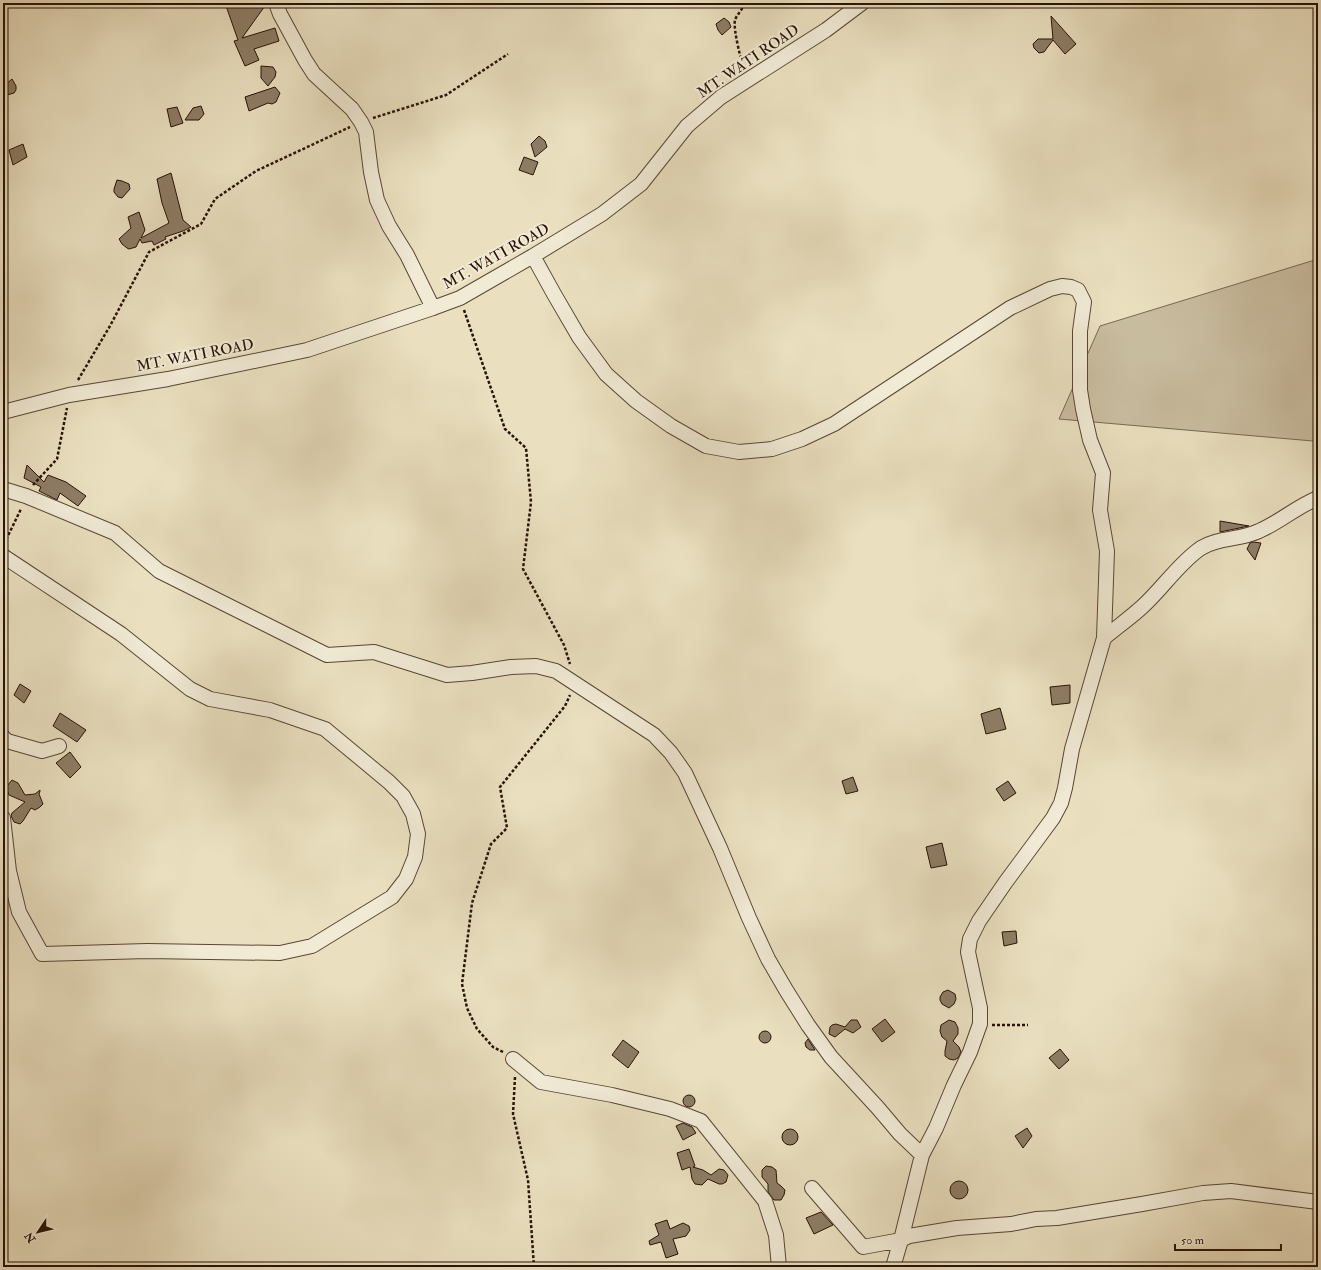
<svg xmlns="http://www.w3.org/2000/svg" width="1321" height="1270" viewBox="0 0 1321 1270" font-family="'IM FELL Double Pica',serif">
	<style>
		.green { fill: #c9bda0; stroke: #796852 }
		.building { fill: #8d7d66; stroke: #291205 }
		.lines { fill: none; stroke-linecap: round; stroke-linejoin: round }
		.minor-casing { stroke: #594634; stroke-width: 16 }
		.path { stroke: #291205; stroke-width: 2.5; stroke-dasharray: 3 2; stroke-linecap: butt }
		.minor { stroke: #f1ebd6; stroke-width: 14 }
		.labels { text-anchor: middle; stroke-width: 4; stroke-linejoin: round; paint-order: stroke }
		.street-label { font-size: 15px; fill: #291205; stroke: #f1ebd6 }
	</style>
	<rect width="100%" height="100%" fill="#eae0c0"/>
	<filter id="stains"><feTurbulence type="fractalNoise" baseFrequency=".005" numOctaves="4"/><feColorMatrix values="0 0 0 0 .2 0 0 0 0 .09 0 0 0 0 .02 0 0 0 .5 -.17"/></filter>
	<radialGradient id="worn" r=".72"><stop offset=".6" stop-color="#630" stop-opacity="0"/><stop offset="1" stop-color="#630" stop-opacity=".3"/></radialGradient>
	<path class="green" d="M1318,259V435L1313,441L1059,419L1100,326Z"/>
	<path class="building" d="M225,3H267L242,38L275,28L279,41L254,49L259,60L245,66L234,41L238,40Z
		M1051,16L1076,44L1065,54L1053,40L1044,52L1039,53L1034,48L1033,44L1038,39H1053Z
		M724,18L729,22L731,27L722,35L718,30L716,24Z
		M261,66L273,67L276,72L275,77L268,86L261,78Z
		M12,79L16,86V90L14,93L7,95L4,89L5,85Z
		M275,87L280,93L276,102L272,104L268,103L249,111L245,97Z
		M201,106L204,114L199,120H185L193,108Z
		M177,107L183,123L171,127L167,109Z
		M539,136L545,141L547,147L535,157L531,144Z
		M23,144L27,157L13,165L9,150Z
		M524,157L538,162L533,175L519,170Z
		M171,173L183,220L191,227L183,231L165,237L166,239L154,245L152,241L142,243L140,239L136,247L129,249L127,248L122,244L119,239L131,228L128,217L139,212L145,230L141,238L169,223L162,203L157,179Z
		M117,180L122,181L129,184L130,189L122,198L118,197L114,192V189Z
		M27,465L44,482L48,475L66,482L86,496L78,506L60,493L57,500L39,491L41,487L24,478Z
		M1220,521L1249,526L1220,532Z
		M1253,542L1261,543L1255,560L1247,549L1250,543Z
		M20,684L31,691L24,703L14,695Z
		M1070,685V703L1052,705L1050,687Z
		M1000,708L1006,729L986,734L981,714Z
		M60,713L86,730L77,742L53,726Z
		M70,752L81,767L70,778L56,763Z
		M853,777L858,791L846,794L842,781Z
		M12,780L18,783L25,795L35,794L40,790V791L39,794L43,804L40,807L35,810L31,808L23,821L20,824L14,822L11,816L12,813L25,802L9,795L7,790V786Z
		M1008,781L1016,793L1004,801L996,789Z
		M942,843L947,865L931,868L926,847Z
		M1016,931L1017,943L1004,946L1002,932Z
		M948,990L955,994L956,999L954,1004L949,1008L942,1004L940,1000V997L943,992Z
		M885,1019L895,1032L882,1042L872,1029Z
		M851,1020H857L861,1027L853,1033L845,1029L835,1037L829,1034L830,1027L832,1025L836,1024L845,1027Z
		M949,1020L955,1022L958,1028V1034L953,1041L959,1047L961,1052L958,1058L954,1060L949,1059L945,1056V1051L947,1041L942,1037L940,1031L941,1025Z
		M759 1037a6 6 0 1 1 12 0a6 6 0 1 1-12 0Z
		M808,1039L815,1050H810L806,1047L805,1043Z
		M623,1040L639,1052L628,1068L612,1055Z
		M1060,1049L1069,1060L1059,1069L1049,1058Z
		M683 1101a6 6 0 1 1 12 0a6 6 0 1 1-12 0Z
		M683,1123L692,1127L696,1133L683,1140L676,1126Z
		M1027,1128L1032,1136L1023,1148L1015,1136Z
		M782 1137a8 8 0 1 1 16 0a8 8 0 1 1-16 0Z
		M689,1149L695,1166L693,1167L703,1170L711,1175L719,1169L724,1170L728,1175L726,1182L722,1184H719L708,1179L702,1185L695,1184L692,1179L690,1167L682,1170L677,1153Z
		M766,1166L772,1167L776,1170L777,1183L781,1186L785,1190L784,1195L781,1200H774L768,1192V1184L762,1177V1170Z
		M950 1190a9 9 0 1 1 18 0a9 9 0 1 1-18 0Z
		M821,1212L833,1225L814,1234L806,1218Z
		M667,1220L670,1229L683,1223L689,1226L690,1230L686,1236L673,1239L678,1254L666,1258L661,1242L650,1245L649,1241L659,1235L655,1224Z"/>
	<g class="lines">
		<defs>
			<path id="minor" d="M276,3L280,14L305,60L314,74L352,109L361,122L366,132L371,172L377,200L389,226L407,255L433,308
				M533,256L554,294L579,337L606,374L636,401L671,426L706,446L739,452L772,449L802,439L834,424L1010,308L1050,289L1062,286L1071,287L1078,290L1084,302L1080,331V390L1083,409L1090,440L1103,473L1100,510L1107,551L1104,638L1072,749L1065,788L1061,803L1053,818L1005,883L979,921L970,939L968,952L980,1008V1024L970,1052L954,1085L936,1128L922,1155L901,1240L893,1267
				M3,412L69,395L168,379L307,350L433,308L460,298L533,256L602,214L641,184L687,126L721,97L826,30L862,3
				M3,489L26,496L115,533L159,571L327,655L374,652L447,675L472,673L511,667L536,666L556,671L654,735L671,753L685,773L720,848L749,918L768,959L786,990L808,1025L831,1057L878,1108L900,1134L922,1155
				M3,556L121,634L190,689L210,699L270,710L325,729L389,782L403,796L413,814L418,834L415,857L406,879L392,897L312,946L280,953L147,951L42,954L19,912L9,871L3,818
				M1104,638C1117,627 1130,618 1142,607C1162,589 1179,563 1201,548C1218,537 1241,540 1259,531C1280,522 1296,507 1318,498
				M3,737L7,741L42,751L59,746
				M513,1059L541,1082L612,1095L670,1109L701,1121L765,1201L776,1235L779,1267
				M812,1188L863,1247L901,1240L909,1236L957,1228L1011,1224L1036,1219L1057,1218L1142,1204L1203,1193L1231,1191L1318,1202"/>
		</defs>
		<use href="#minor" class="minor-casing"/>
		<path class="path" d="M743,68C741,58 733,30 735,20C737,14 743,10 744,3
			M373,118L446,95L508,54
			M464,310L505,429L526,448L531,502L523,569L564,645L570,664
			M78,380L110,326L149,252L201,224L215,199L256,171L350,127
			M33,485L57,459L67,408
			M4,544L21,509
			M992,1025H1028
			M503,1052L493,1047L477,1029L467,1008L462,984L472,903L491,844L507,828L500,787L565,706L570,695
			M515,1077L513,1114L528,1180L534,1267"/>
		<use href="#minor" class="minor"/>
	</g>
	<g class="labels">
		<g class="street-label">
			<text transform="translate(748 61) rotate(-34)" y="5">MT. WATI ROAD</text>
			<text transform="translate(496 256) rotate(-29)" y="5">MT. WATI ROAD</text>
			<text transform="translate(195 355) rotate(-11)" y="5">MT. WATI ROAD</text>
		</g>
	</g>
	<rect width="1321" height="1270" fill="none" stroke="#eae0c0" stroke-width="16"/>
	<rect x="4" y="4" width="1313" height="1262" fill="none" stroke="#291205" stroke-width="2"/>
	<rect x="8" y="8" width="1305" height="1254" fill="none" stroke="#291205"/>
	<g transform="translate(38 1232) rotate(235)" stroke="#f1ebd6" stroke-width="3" paint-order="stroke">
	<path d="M0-3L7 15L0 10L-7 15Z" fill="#291205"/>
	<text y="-6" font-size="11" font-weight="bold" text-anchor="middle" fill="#291205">N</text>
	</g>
	<path d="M1175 1244v6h106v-6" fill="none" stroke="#291205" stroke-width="2"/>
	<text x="1181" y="1244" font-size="12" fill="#291205" stroke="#f1ebd6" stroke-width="3" paint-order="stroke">50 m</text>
	<rect width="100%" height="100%" filter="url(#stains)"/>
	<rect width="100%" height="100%" fill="url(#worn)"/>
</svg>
